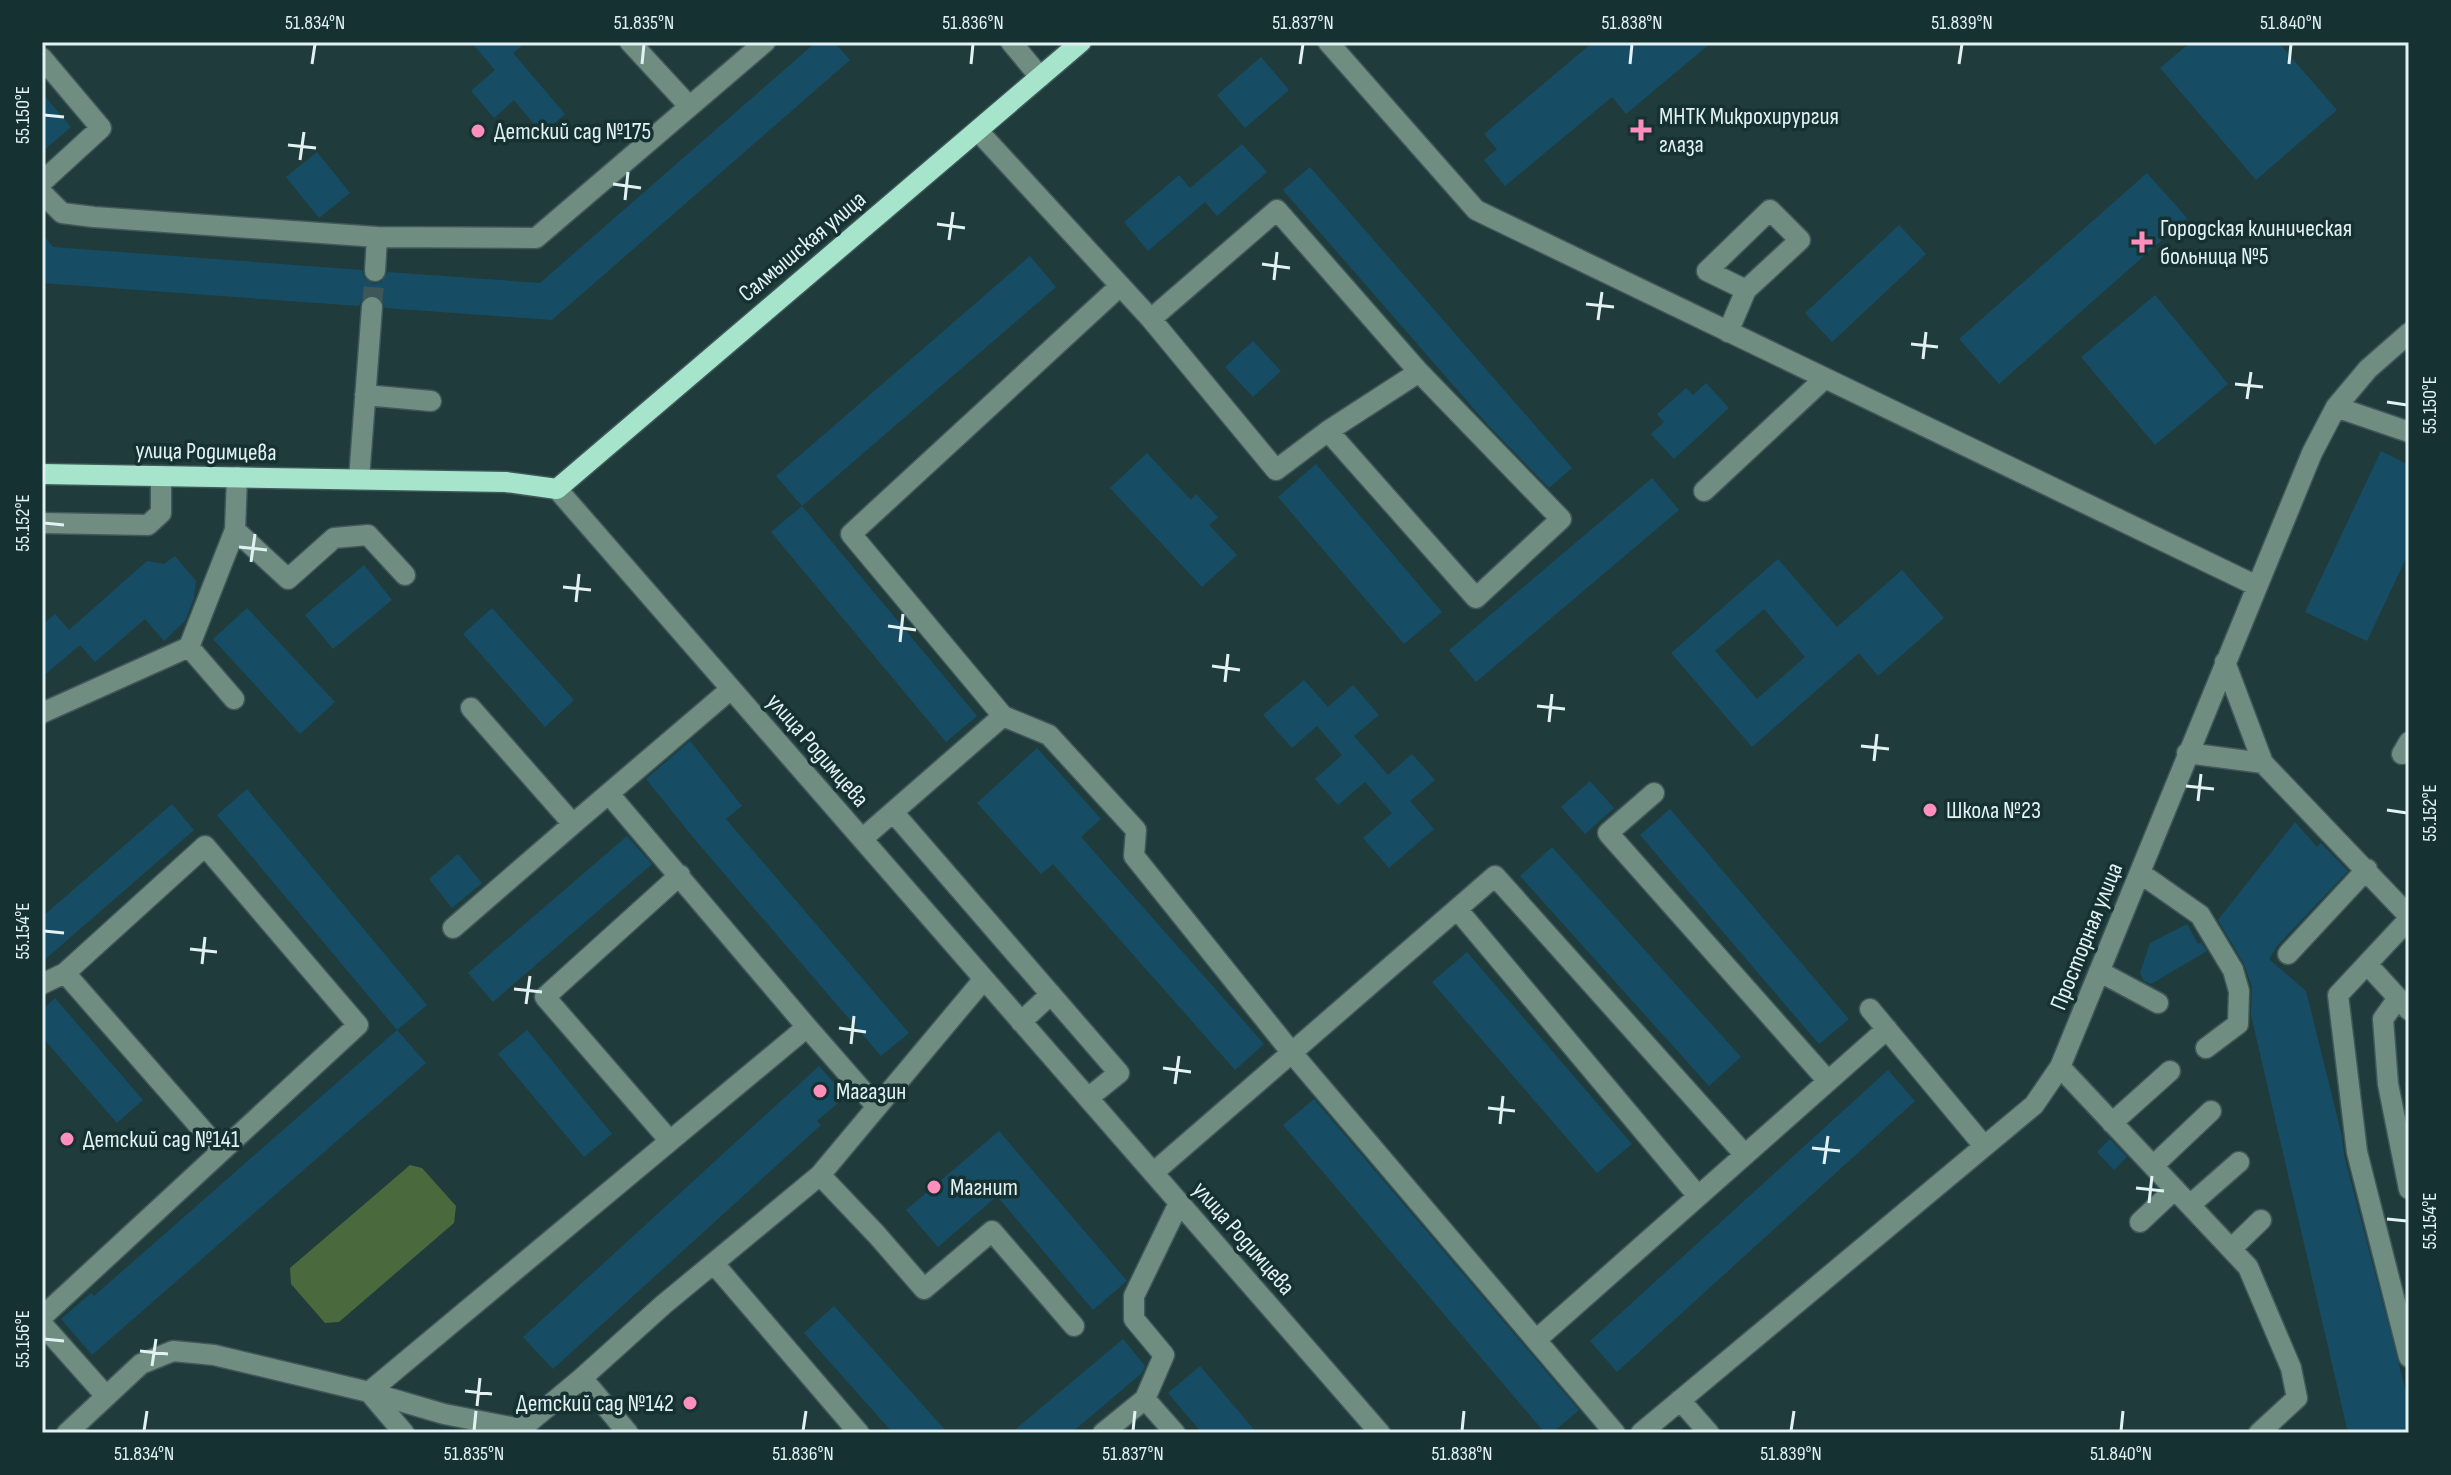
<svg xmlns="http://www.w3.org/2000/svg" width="2451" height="1475" viewBox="0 0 2451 1475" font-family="'Sofia Sans Condensed',sans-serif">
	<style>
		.green { fill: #4a693d }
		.building { fill: #174d64; fill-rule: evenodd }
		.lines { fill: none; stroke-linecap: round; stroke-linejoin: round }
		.minor-tunnel { stroke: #3d5657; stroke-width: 20; stroke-dasharray: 20 10; stroke-linecap: butt }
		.minor-casing { stroke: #3f5859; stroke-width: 23 }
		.major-casing { stroke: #3f5859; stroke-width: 23 }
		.minor { stroke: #6f8d81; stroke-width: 20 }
		.major { stroke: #a6e4cb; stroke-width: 20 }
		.ticks { fill: none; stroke: #e2f1f2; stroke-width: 3 }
		.poi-dot { fill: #fe8ebc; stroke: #163132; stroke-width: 3 }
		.labels { text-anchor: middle; stroke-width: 7; stroke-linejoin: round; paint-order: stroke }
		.poi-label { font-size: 24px; fill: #e2f1f2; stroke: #163132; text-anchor: start }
		.street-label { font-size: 24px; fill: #e2f1f2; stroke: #163132 }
		.neatline { fill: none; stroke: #e2f1f2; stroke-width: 3 }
		.ticks-label { font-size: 20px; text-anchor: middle; fill: #e2f1f2 }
	</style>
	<rect width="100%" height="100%" fill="#203b3c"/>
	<path class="green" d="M410,1165L422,1168L456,1206L454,1223L339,1322L325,1323L291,1284L290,1268Z"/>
	<path class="building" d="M471,42H526L513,53L565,114L542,134L514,100L494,118L471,91L495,70Z
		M816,42H834L850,60L552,320L385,308L380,297L372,294L362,299L359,306L42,283V234L53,247L362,270L364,277L373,284L381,282L388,272L540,283Z
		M1593,42H1712L1626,114L1612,97L1505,186L1484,160L1497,149L1484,134Z
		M2191,42H2278L2337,110L2256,180L2160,68Z
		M1261,57L1289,90L1245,128L1217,95Z
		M42,93L71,127L42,152Z
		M1242,144L1267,172L1217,216L1205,202L1148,251L1124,222L1179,175L1190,188Z
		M317,152L350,193L319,218L286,177Z
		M1310,167L1572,468L1549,488L1488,425L1283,190Z
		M2147,173L2187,218L1999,384L1959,339Z
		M1899,225L1926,254L1832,342L1805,313Z
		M1030,256L1056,287L802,506L776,476Z
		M2155,295L2228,384L2155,445L2081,357Z
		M1253,341L1281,371L1253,397L1225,367Z
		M1706,383L1729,408L1674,459L1651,434L1664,422L1657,414L1686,388L1693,395Z
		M2381,451L2409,465V552L2367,641L2305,612Z
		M1147,453L1191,500L1196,494L1218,517L1209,525L1237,555L1202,587L1110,488Z
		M1316,464L1442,612L1404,644L1278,497Z
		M1652,478L1679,510L1476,682L1449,650Z
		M802,506L977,716L946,742L771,532Z
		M175,556L196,581L194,598L185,621L164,641L145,619L95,662L80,645L42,677V625L55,614L69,630L147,561L164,564Z
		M1778,559L1837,627L1902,570L1944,618L1878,676L1859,653L1752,747L1671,653ZM1764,609L1805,657L1757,699L1715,651Z
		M364,565L392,600L333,649L305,615Z
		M247,608L335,702L300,734L213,639Z
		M492,608L574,700L545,727L463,634Z
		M1304,680L1328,707L1353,685L1379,715L1354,736L1388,775L1412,754L1435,780L1410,801L1434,829L1389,868L1363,838L1392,813L1365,782L1338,805L1315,779L1342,755L1317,726L1292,748L1263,715Z
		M690,741L742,806L726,819L909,1033L881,1056L697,842L646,779Z
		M1037,748L1101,819L1081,837L1264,1044L1235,1070L1053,864L1041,874L977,803Z
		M1590,781L1614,808L1585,834L1561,807Z
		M247,789L427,1005L397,1030L217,815Z
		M172,804L194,830L42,962V917Z
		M1670,809L1849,1019L1819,1044L1640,835Z
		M2295,822L2317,847L2321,843L2348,871L2278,945L2269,959L2306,991L2342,1136L2344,1155L2409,1403V1433H2348L2251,1015L2252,987L2244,964L2218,920Z
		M627,836L652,864L493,1002L468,973Z
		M1552,847L1741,1057L1709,1086L1520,876Z
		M458,854L482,883L452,908L429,879Z
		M2187,924L2198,944L2201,942L2207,951L2151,984L2144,981L2140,973L2150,943Z
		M1467,952L1632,1144L1597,1173L1432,982Z
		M55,998L143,1100L117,1123L42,1037V1010Z
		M397,1030L426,1063L92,1355L61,1319L91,1293L94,1296Z
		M527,1030L612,1134L584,1157L498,1054Z
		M819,1066L846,1096L817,1121L821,1125L553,1369L523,1337Z
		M1888,1070L1915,1101L1617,1372L1590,1341Z
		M1314,1099L1579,1410L1552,1433H1545L1283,1125Z
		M999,1131L1127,1281L1093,1310L997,1196L938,1247L906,1210Z
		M2110,1139L2127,1157L2114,1170L2097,1152Z
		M834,1306L948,1433H893L804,1333Z
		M1123,1339L1145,1366L1142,1373L1071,1433H1011Z
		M1200,1366L1257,1433H1202L1168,1393Z"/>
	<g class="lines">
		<path class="minor-tunnel" d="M372,307L375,271"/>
		<defs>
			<path id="minor" d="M630,42L689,106
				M1011,42L1040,77
				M1328,42L1476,210L2257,586
				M42,58L101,128L42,182
				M978,131L1151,319L1277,210L1419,372L1561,519L1476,598L1328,431
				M42,193L62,213L94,217L377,237
				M1770,210L1800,240L1746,290L1707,271Z
				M375,271L377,237L536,238L765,42
				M1120,286L851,534L1003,716L1049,735L1136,830L1134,856L1292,1053L1615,1433
				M1151,319L1276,470L1328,431L1419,372
				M1728,332L1746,290
				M365,395L431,401
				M2336,407L2409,432
				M359,479L372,307
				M557,489L1380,1433
				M1704,491L1825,378
				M42,523L148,525L161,513V476
				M235,530L288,579L334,538L368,535L405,575
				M189,647L234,699
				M2225,662L2263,763L2409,916
				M471,708L573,824L731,689
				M42,713L189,647L235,530L237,477
				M2187,753L2263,763
				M2402,754L2409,742
				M1654,793L1608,833L1828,1081
				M609,794L807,1027L877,1107
				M893,812L1119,1073L1088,1098
				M862,839L1003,716
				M2140,873L2200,915L2233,970L2239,991L2238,1024L2206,1048
				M680,875L545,997L670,1141L807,1027
				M1457,909L1698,1196
				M2409,919L2338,995L2357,1152L2409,1357
				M453,928L573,824
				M2288,954L2367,869
				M2367,964L2409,1010
				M2100,972L2158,1003
				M65,973L221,1151
				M42,984L65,973L205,846L358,1025L42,1317
				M2398,998L2383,1019L2388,1084L2409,1189
				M1870,1009L1984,1146
				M1021,1022L1051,994
				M2060,1067L2248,1267L2291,1368L2297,1398L2259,1433
				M2112,1123L2170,1071
				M2153,1166L2211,1111
				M1153,1173L1495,876L1745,1155
				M820,1175L877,1235L924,1289L992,1231L1074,1326
				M2190,1205L2239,1162
				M2140,1222L2175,1189
				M2231,1249L2261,1220
				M715,1265L859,1433
				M42,1324L106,1396
				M1536,1340L1887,1029
				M582,1378L628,1433
				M1145,1399L1164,1355L1134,1319V1296L1179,1203
				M1680,1400L1709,1433
				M67,1433L141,1364L173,1351L214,1355L369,1392L444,1414L521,1429L582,1378L663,1305L820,1175L984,979
				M404,1433L369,1392L670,1141
				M1103,1433L1145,1399L1175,1433
				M1641,1433L2034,1105L2060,1067L2312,453L2336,407L2368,369L2409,333"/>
			<path id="major" d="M42,474L506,482L557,489L1081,42"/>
		</defs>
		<use href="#minor" class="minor-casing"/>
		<use href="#major" class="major-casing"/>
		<use href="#minor" class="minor"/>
		<use href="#major" class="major"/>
	</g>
	<path class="ticks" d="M312,64L315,44M642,64L644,44M971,64L973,44M1300,64L1303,44M1630,64L1632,44M1959,64L1962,44M2289,64L2291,44M44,115L64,117M288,145L316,148M300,160L304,132M613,184L641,188M625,200L628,172M937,224L965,228M949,240L953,212M1262,264L1290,268M1274,280L1277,252M1586,304L1614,307M1598,320L1602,292M1911,344L1938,347M1923,359L1926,332M2235,384L2263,387M2247,399L2251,372M2387,402L2407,405M44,523L64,525M239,547L267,550M251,562L255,534M563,587L591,590M576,602L579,574M888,626L916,630M900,642L903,614M1212,666L1240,670M1225,682L1228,654M1537,706L1565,709M1549,722L1552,694M1861,746L1889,749M1874,761L1877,734M2186,786L2214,789M2198,801L2201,774M2387,810L2407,813M44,931L64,933M190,949L217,952M202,964L205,937M514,989L542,992M526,1004L530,976M839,1028L866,1032M851,1044L854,1016M1163,1068L1191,1072M1175,1084L1179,1056M1488,1108L1515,1111M1500,1124L1503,1096M1812,1148L1840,1151M1824,1164L1828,1136M2136,1188L2164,1191M2149,1203L2152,1176M2387,1219L2407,1221M44,1339L64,1341M140,1351L168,1354M152,1366L156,1339M465,1391L492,1394M477,1406L480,1378M144,1431L147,1411M474,1431L476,1411M803,1431L806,1411M1133,1431L1135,1411M1462,1431L1464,1411M1791,1431L1794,1411M2121,1431L2123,1411"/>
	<g class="poi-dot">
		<path d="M1637 118h8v8h8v8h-8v8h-8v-8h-8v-8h8z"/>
		<circle cx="478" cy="131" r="8"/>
		<path d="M2138 230h8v8h8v8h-8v8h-8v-8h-8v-8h8z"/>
		<circle cx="1930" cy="810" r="8"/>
		<circle cx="820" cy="1091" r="8"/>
		<circle cx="67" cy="1139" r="8"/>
		<circle cx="934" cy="1187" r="8"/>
		<circle cx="690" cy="1403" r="8"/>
	</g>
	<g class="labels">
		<g class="poi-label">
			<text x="1659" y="124">МНТК Микрохирургия<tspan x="1659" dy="28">глаза</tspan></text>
			<text x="494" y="139">Детский сад №175</text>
			<text x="2160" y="236">Городская клиническая<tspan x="2160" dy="28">больница №5</tspan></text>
			<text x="1946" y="818">Школа №23</text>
			<text x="836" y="1099">Магазин</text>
			<text x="83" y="1147">Детский сад №141</text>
			<text x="950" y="1195">Магнит</text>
			<text x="674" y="1411" text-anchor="end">Детский сад №142</text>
		</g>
		<g class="street-label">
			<text transform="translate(802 246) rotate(-40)" y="8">Салмышская улица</text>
			<text transform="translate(206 451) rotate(1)" y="8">улица Родимцева</text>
			<text transform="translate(818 750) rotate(49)" y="8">улица Родимцева</text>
			<text transform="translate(2086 936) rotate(-68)" y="8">Просторная улица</text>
			<text transform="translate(1244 1238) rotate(49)" y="8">улица Родимцева</text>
		</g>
	</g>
	<rect width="2451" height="1475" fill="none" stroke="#163132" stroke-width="88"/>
	<rect x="44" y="44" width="2363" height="1387" class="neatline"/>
	<g class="ticks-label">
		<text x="315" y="29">51.834°N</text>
		<text x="644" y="29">51.835°N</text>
		<text x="973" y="29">51.836°N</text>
		<text x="1303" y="29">51.837°N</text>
		<text x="1632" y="29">51.838°N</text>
		<text x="1962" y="29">51.839°N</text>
		<text x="2291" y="29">51.840°N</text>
		<text transform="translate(22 115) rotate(-90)" y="7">55.150°E</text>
		<text transform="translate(2429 405) rotate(-90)" y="7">55.150°E</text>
		<text transform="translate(22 523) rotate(-90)" y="7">55.152°E</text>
		<text transform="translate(2429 813) rotate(-90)" y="7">55.152°E</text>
		<text transform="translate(22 931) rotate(-90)" y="7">55.154°E</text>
		<text transform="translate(2429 1221) rotate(-90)" y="7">55.154°E</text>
		<text transform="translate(22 1339) rotate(-90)" y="7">55.156°E</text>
		<text x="144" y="1460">51.834°N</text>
		<text x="474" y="1460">51.835°N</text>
		<text x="803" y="1460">51.836°N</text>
		<text x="1133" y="1460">51.837°N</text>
		<text x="1462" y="1460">51.838°N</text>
		<text x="1791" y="1460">51.839°N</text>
		<text x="2121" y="1460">51.840°N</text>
	</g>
</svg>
